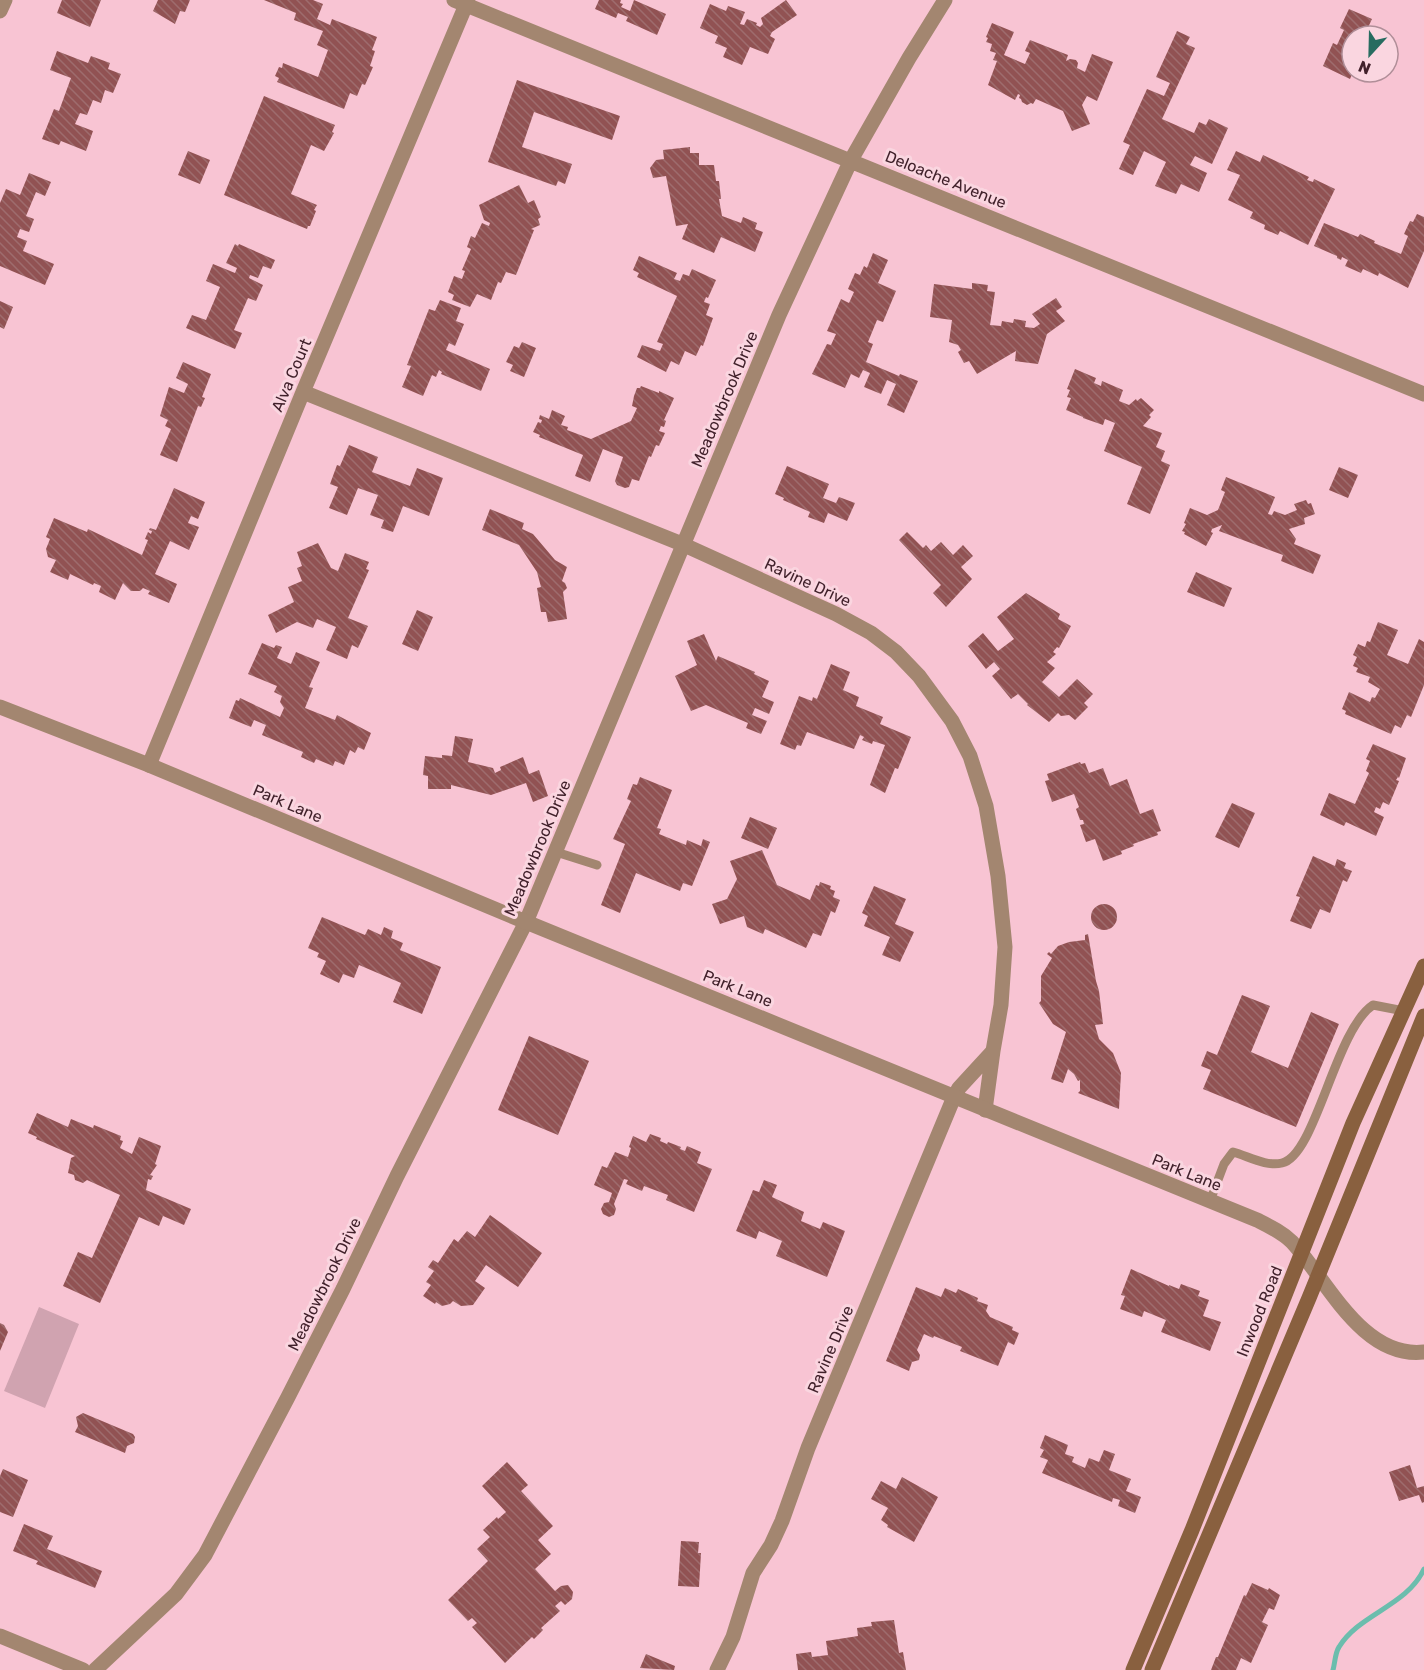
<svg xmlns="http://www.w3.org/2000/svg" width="1424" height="1670" viewBox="0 0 1424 1670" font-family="Rubik,sans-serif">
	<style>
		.garden { fill: #d0a3b0 }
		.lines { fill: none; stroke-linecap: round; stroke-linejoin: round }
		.stream { stroke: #6bbdad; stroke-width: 5 }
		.building { fill: url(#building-back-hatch) }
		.service { stroke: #a38670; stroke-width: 9 }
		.minor { stroke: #a38670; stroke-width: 15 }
		.tertiary { stroke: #a38670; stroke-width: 15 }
		.secondary { stroke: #89603f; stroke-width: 15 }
		.labels { text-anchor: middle; stroke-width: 6; stroke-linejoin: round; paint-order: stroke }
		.street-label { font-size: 16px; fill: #41212b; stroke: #fad6e0 }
	</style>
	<defs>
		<pattern id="building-back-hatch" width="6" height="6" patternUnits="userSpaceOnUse" patternTransform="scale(1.5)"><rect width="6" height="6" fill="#915253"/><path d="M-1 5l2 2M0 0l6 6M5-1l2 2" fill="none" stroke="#9e6c6e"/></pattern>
	</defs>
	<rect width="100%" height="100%" fill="#f8c4d3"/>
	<path class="garden" d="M39,1307L79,1324L45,1408L4,1391Z"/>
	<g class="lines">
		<path class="stream" d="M1333,1670C1335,1663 1335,1653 1339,1647C1359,1614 1407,1606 1424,1569"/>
	</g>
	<path class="building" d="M62,0H101L90,27L57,13Z
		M158,0H190L185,12L180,11L175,24L153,11Z
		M264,0H313L323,4L317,19L330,25L332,19L377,37L372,50L375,51L370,66L373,67L365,85L362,84L357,96L350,93L344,109L277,82L279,78L275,76L279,67L282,68L283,63L318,77L328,50L317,45L323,31L294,20L296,13Z
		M599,0H621L620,3L623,4L621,7L630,11L634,0L666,14L657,35L626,21L628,17L618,13L616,18L595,9Z
		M786,0L797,15L772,32L770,36L775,39L768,54L750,47L742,65L723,57L727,48L715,43L718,36L700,28L710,4L726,11L728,6L745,12L740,24L744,25L747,19L757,23L756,25L760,27L763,24L761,18Z
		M1349,9L1372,19L1364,36H1352L1353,72L1350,79L1323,66L1333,43L1337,45L1344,30L1340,28Z
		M992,23L1014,32L1004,55L1025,64L1030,53L1025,51L1030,40L1068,55L1066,61L1070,59L1076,60L1078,63L1077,68L1085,72L1092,54L1113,62L1097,101L1087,96L1082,105L1090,124L1072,131L1063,111L1036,99L1033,104L1031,103L1027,105L1022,102L1021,99L1019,98L1020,95L1018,94L1015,100L988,85L997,61L993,60L996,53L990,51L992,44L986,42L988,38L986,37Z
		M1177,31L1190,37L1186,44L1195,48L1162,119L1194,133L1199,122L1206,125L1209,119L1228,128L1212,164L1195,156L1190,165L1207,173L1199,192L1181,184L1176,194L1155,186L1166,162L1144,151L1133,175L1119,169L1130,145L1123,142L1147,89L1164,96L1170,83L1156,77Z
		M57,51L88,63L91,56L110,63L108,69L121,74L113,93L105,90L101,103L93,100L87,115L80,113L75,124L93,131L86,151L61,141L59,145L42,139L54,109L59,111L71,78L50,70Z
		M1388,52L1396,55L1386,77L1375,72H1388Z
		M517,80L620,116L612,140L534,112L522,147L572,164L565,184L558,181L556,186L488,162Z
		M264,96L335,125L332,132L334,133L324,151L311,145L291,194L317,205L314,210L316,211L310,226H308L307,229L224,195Z
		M690,147V153H699V165H714L716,181H719L721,199H719L722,216L741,223L743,217L757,223L755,229L763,232L755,252L721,237L714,253L682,239L688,224L676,226L666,176L653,178L650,168L656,160L664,159L663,150Z
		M188,151L210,160L200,184L178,175Z
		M1236,151L1260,162L1263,155L1309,177L1307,180L1313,182L1314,179L1335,189L1308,245L1280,231L1278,235L1264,229L1265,225L1250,218L1253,212L1228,200L1240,175L1227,170Z
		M29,173L51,182L45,196L36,192L26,216L34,219L29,232L20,229L17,237L27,241L23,251L54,264L45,285L0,266V203L6,189L20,195Z
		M519,185L528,203L534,200L541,217L538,219L540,225L531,229L534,230L516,275L506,272L501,283L498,282L491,300L477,294L470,307L452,300L454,295L448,292L454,276L462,279L465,271L462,270L471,249L467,247L471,236L475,238L482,223L489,226L490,223L484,220L479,205Z
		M1417,214L1424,217V251L1408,288L1379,273L1378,276L1363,269L1361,273L1345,266L1348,260L1342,257L1341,260L1337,258V256L1314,246L1324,223L1358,237L1360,234L1375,241L1374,243L1401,254L1408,236L1404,234L1410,221L1413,222Z
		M235,244L238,246L239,244L275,260L271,269L263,266L258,278L250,275L249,278L263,285L256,301L248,298L234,330L242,333L235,349L186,328L192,315L206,320L220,287L206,281L213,264L235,273L237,268L226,263Z
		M873,253L888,260L878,283L896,291L883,322L877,320L868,342L873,344L866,362L899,376L900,374L918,381L904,413L887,405L896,384L887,380L881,394L864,387L870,373L863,370L859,378L851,374L845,388L812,374L827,344L831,345L836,334L827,331L841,299L849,303L854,292L848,289L855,273L860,275L864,266L867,268Z
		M639,256L677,273L674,279L680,281L683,274L689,276L692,269L716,280L708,298L706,297L704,302L710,304L706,315L713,318L703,346L701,345L696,356L685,351L679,365L671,361L666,372L637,357L642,345L660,351L663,344L657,342L677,296L637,277L639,273L633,270Z
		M972,283L988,285L987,291L995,292L990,325L1001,326L1002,321L1013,323L1014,319L1026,321L1025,327L1034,328L1040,324L1032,314L1056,298L1062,307L1056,311L1065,321L1047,334L1038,364L1015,361L1016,351L977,374L969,361L964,363L958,352L961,350L958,345L949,342L952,320L930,317L934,284L972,289Z
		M440,300L461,308L456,321L464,324L455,346L449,343L446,350L490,369L481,391L441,374L442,372L439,370L436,377L432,375L423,396L402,387L411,366L407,365L429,309L435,311Z
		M0,301L13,307L4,329L0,327Z
		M522,342L536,348L524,377L510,371L513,365L506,362L514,346L519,348Z
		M183,362L211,374L202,397L205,398L201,407L198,406L177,462L160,455L171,429L165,426L168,420L160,416L169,387L184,393L188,384L176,378Z
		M1075,369L1096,378L1094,383L1101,386L1102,381L1123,390L1119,401L1129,405L1136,399L1137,401L1141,398L1154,410L1149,415L1151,417L1143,426L1162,433L1156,447L1165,451L1161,461L1170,465L1150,514L1127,504L1142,467L1104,451L1115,423L1105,419L1103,425L1083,418V417L1066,410L1071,398L1067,397L1070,390L1067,389Z
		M641,386L659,393V391L674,398L664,420L666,421L664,427L661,426L659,431L665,433L659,446L656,445L651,457L649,456L639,481L632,479L629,487L625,488L617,485L615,481L623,457L603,449L590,482L575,476L583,455L539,437L540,435L533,432L538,422L541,423L542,420L539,419L540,415L549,419L552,410L565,416L561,425L568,427L567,430L591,439L631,421L637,408L632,406L634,396L637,388H640Z
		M349,445L378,457L372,472L410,486L417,468L443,478L429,516L403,506L393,532L381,528L384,520L370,515L378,495L358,488L347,515L329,508L338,487L330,484L337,465L340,466Z
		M787,466L829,484L823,498L836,503L839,497L855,503L847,521L828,513L824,523L808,517L810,512L783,500L784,498L775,494Z
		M1339,467L1358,475L1348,498L1329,490Z
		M1226,477L1275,497L1268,514L1272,515L1274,511L1285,515L1297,510L1294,504L1306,500L1308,504L1311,503L1315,514L1304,518L1305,524L1289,529L1296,539L1294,544L1321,555L1313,574L1281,561L1283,555L1219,531L1222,525L1212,529L1211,532L1213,533L1206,546L1184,534L1185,532L1182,531L1186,524L1184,523L1190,508L1207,515L1218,510L1225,492L1221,490Z
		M174,488L205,502L198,519L191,516L188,523L199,527L189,550L170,541L155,574L177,584L169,603L148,594L150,591L143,588L140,591H131L123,583L115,600L99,592L101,586L94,583L93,585L70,574L68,580L50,572L56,560L48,557L46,549L50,539L46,537L54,518L87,532L88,529L142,555L148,540L145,539L148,532L151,534L152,531L149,530L150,528L156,530Z
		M490,509L524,523L522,529L533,534L555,560L567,567L562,581L565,583L567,588L563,592L567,619L548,622L546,612H541L537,588L541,587L537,572L519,545L482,530Z
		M907,532L923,548L926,545L931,551L941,542L953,555L963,545L973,556L961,567L972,579L946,607L933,593L941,585L899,540Z
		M318,543L331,568L338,571L345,553L369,562L366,569L369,570L348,618L368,626L358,648L352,645L347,659L326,650L336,627L317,619L313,628L297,622L276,633L268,615L294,602L288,587L302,581L297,568L302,566L297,552Z
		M1196,572L1232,588L1224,607L1187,592Z
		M1026,593L1060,614L1058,619L1071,626L1059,648L1057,647L1053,652L1056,654L1047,662L1055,668L1042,682L1059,697L1077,679L1093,694L1084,703L1088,707L1075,720L1069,715L1061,716L1058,713L1049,722L1027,705L1028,704L1018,694L1011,699L992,676L1000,669L994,662L986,669L968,646L983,633L998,651L1014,639L997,617Z
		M417,610L433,617L418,651L402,644Z
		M1378,622L1398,630L1387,655L1408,664L1419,639L1424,642V685L1411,717L1407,715L1401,728L1395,725L1391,734L1345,714L1346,711L1342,709L1349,692L1370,702L1372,697L1375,698L1380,689L1368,682L1370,677L1356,672L1358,668L1353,666L1357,657L1353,655L1358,644L1365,647L1367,641L1370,642Z
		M704,634L716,661L718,656L755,672L754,674L769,681L762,697L774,702L769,714L755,708L752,715L767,721L761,734L746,728L748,723L706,705L691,711L675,676L697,665L687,641Z
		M262,643L274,648L276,645L282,647L277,658L291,664L296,652L320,662L309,687L313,688L305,708L335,720L337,715L371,733L364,750L358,747L355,753L350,750L344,765L335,761L333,766L316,759L314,763L301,757L303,752L262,735L266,725L254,720L251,727L229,718L236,700L239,701L240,698L280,717L284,708L280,702L282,696L274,692L277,686L248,674Z
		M831,664L850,672L843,690L859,697L856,706L883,717L880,724L911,737L898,769L895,768L885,793L870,785L885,745L873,741L872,744L862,740L864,737L860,735L854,749L807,732L801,746L797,745L795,750L780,744L799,696L812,701L813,697L817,699Z
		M455,736L473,739L468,762L493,768L495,773L501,770L500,767L523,757L529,774L539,770L548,796L533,802L526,783L491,795L451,785V789H428V776L423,775L425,756L442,758V755L452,756Z
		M1373,744L1406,758L1399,778L1398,777L1396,780L1399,781L1389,805L1383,802L1380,809L1376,807L1374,812L1384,817L1376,836L1346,822L1344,826L1320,815L1329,793L1355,804L1369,773L1366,771L1370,761L1366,759Z
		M1080,762L1081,764L1085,763L1089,773L1103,768L1110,786L1127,779L1140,814L1153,809L1161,831L1157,832L1158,835L1133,844L1134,846L1121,851L1122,854L1103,861L1095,839L1086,842L1080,825L1084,824L1083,820H1080L1076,809L1079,807L1074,794L1052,802L1045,781L1049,780L1047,774Z
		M640,777L672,790L657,828L661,829L659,834L686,845L687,840L701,846L703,839L710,842L692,886L683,883L680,891L636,873L620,913L601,905L625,844L613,839L631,801L627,799L633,784L637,785Z
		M1232,803L1255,813L1239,848L1215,837Z
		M750,817L777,828L768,849L741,838Z
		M762,850L777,885L810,900L816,885L819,886L820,882L831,886L830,889L835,891L833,897L840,900L835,913L831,911L821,936L813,933L806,948L765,929L763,934L747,927L744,916L720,924L712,904L727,899L737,879L730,861Z
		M1313,856L1335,866L1337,859L1346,863L1344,868L1352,871L1347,882L1343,880L1330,913L1320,909L1311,929L1290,921L1300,897L1296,896Z
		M874,886L906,899L895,924L914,932L900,962L882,955L890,937L864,926L868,916L862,913Z
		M1091 917a13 13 0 1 1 26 0a13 13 0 1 1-26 0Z
		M322,917L365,935L368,929L381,935L384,927L393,931L391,938L403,943L400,950L441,967L422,1014L393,1002L401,983L359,965L354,978L343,974L339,983L320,974L326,961L317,957L319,953L308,948Z
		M1088,934L1096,981L1099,991L1103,1024L1095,1025L1099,1039L1113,1053L1121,1073L1119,1109L1078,1093L1080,1091V1080L1078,1081L1074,1074L1068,1069L1063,1083L1051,1079L1066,1032L1053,1024L1039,1003L1041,1001V976L1052,958L1047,954L1049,952L1051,954L1058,946L1069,942L1085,940V935Z
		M1242,995L1270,1006L1251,1052L1288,1068L1311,1012L1339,1024L1296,1127L1203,1089L1211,1070L1201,1066L1207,1051L1217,1055Z
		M529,1036L589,1061L558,1135L498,1110Z
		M37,1113L68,1127L71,1119L93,1128L94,1125L121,1136L120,1140L123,1141L120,1148L132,1154L139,1137L161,1146L155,1164L157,1165L150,1175L153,1176L151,1180L148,1179L146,1190L191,1209L184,1225L163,1216L159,1226L139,1217L100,1303L63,1286L78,1252L92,1258L120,1195L87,1180L83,1183L75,1180L74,1175L68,1173L71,1158L75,1156L36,1139L37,1137L28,1133Z
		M650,1134L661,1138L660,1141L667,1144L668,1142L681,1147L680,1149L685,1151L687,1146L701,1152L697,1163L712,1169L694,1212L666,1200L668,1195L644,1186L642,1191L626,1184L628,1180L624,1179L614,1204L616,1209L614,1215L609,1217L603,1214L601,1209L604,1203L609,1202L612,1193L594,1185L602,1166L607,1168L615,1152L628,1157L631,1148L629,1147L633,1136L646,1142Z
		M764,1180L777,1185L772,1197L804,1212L801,1221L820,1229L823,1222L845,1231L827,1277L776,1256L782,1241L759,1231L756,1239L736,1231L753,1190L759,1192Z
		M490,1215L542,1253L518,1287L486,1265L475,1281L485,1288L473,1305L461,1306L453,1301L450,1304L442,1306L436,1302L435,1304L423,1296L431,1285L426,1282L434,1271L428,1267L433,1260L438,1263L454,1239L458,1242L467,1231L475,1237Z
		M1131,1269L1169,1286V1285L1179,1289L1181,1284L1200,1291L1198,1296L1209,1300L1203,1316L1221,1322L1210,1351L1161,1332L1166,1320L1144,1311L1142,1317L1120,1309L1125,1296L1121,1295Z
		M916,1287L941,1297L945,1288L956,1293L958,1289L978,1298L977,1301L988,1305L986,1311L990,1317L1013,1327L1012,1330L1019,1333L1014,1345L1008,1342L998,1366L960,1351L962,1347L934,1336L933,1338L924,1334L917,1350L920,1355L919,1360L912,1362L909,1371L886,1361Z
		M0,1323L4,1325L8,1332L0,1351Z
		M83,1413L133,1434L135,1437L134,1443L127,1446L125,1453L75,1432L78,1426L76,1417Z
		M1045,1435L1068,1445L1065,1454L1074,1457L1072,1462L1085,1468L1089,1458L1099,1462L1104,1450L1115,1454L1109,1470L1131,1479L1126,1491L1141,1497L1135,1513L1118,1506L1120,1500L1113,1498L1112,1502L1042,1473L1048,1460L1040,1457L1044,1450L1040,1448Z
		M507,1462L528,1485L521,1491L553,1526L538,1540L551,1554L535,1569L555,1591L561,1586L568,1585L573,1592L572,1599L565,1605L561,1601L555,1606L560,1611L541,1628L543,1630L534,1639L532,1637L505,1663L472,1627L477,1623L472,1618L468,1621L448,1600L488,1561L477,1549L490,1537L483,1530L497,1517L498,1519L506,1512L482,1486Z
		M1410,1465L1417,1488L1424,1486V1502L1422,1503L1419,1495L1399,1501L1389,1472Z
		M3,1469L28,1480L13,1517L0,1512V1476Z
		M902,1477L938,1497L914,1542L887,1527L888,1525L881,1520L888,1508L871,1499L881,1481L896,1489Z
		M24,1524L53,1536L47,1549L102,1571L95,1588L36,1564L38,1561L13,1551Z
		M681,1541L699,1542L698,1553H701L699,1587L678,1586Z
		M1252,1583L1268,1590L1269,1588L1280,1595L1274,1610L1269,1608L1262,1622L1268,1625L1251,1663L1241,1658L1236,1670H1211L1216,1657H1218L1244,1595L1246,1596Z
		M894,1620L899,1653L903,1652L906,1670H798L796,1654L811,1652L812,1657L828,1655L826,1641L858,1636L857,1628L872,1626L871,1622Z
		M646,1654L675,1666L674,1670L640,1668Z"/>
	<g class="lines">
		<path class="service" d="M556,852L597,865
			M1210,1201L1224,1164L1233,1152C1248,1156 1266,1167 1282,1163C1316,1155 1335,1030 1373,1005L1404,1011"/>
		<path class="minor" d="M454,0L1424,394
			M0,11L5,0
			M303,392L682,544L836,614L871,633L896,652L919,676L952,721L970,756L986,806L998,876L1005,947L1001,1005L993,1051L959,1088L954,1097L808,1448L782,1521L771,1545L753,1573L733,1637L717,1670
			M149,765L303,392L468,0
			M985,1110L993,1051
			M0,1636L83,1670
			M95,1670L176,1594L205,1555L288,1397L343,1289L397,1176L526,922L779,315L851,160L909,58L945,0"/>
		<path class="tertiary" d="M0,707L149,765L526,922L1257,1220C1269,1226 1282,1232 1292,1242C1327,1280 1362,1359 1424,1352"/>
		<path class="secondary" d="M1133,1670L1192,1530L1353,1123L1424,966
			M1152,1670L1309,1298L1424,1016"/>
	</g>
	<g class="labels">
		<g class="street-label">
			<text transform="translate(946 179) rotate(22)" y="6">Deloache Avenue</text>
			<text transform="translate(291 375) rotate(-67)" y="6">Alva Court</text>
			<text transform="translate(724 399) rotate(-67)" y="6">Meadowbrook Drive</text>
			<text transform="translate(808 582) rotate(25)" y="6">Ravine Drive</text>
			<text transform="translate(288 803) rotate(23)" y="6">Park Lane</text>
			<text transform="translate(537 848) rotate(-67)" y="6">Meadowbrook Drive</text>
			<text transform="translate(738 988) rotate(22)" y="6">Park Lane</text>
			<text transform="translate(1187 1172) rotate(22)" y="6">Park Lane</text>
			<text transform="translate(324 1284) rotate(-64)" y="6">Meadowbrook Drive</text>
			<text transform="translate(1259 1311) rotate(-68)" y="6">Inwood Road</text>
			<text transform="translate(830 1349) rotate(-67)" y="6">Ravine Drive</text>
		</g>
	</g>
	<g transform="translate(1370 54) rotate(202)"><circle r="28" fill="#fad6e0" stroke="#b08e98" stroke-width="1.5"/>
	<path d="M0-4.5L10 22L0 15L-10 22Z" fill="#276c60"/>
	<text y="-9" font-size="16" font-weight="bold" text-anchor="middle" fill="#41212b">N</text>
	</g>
</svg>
